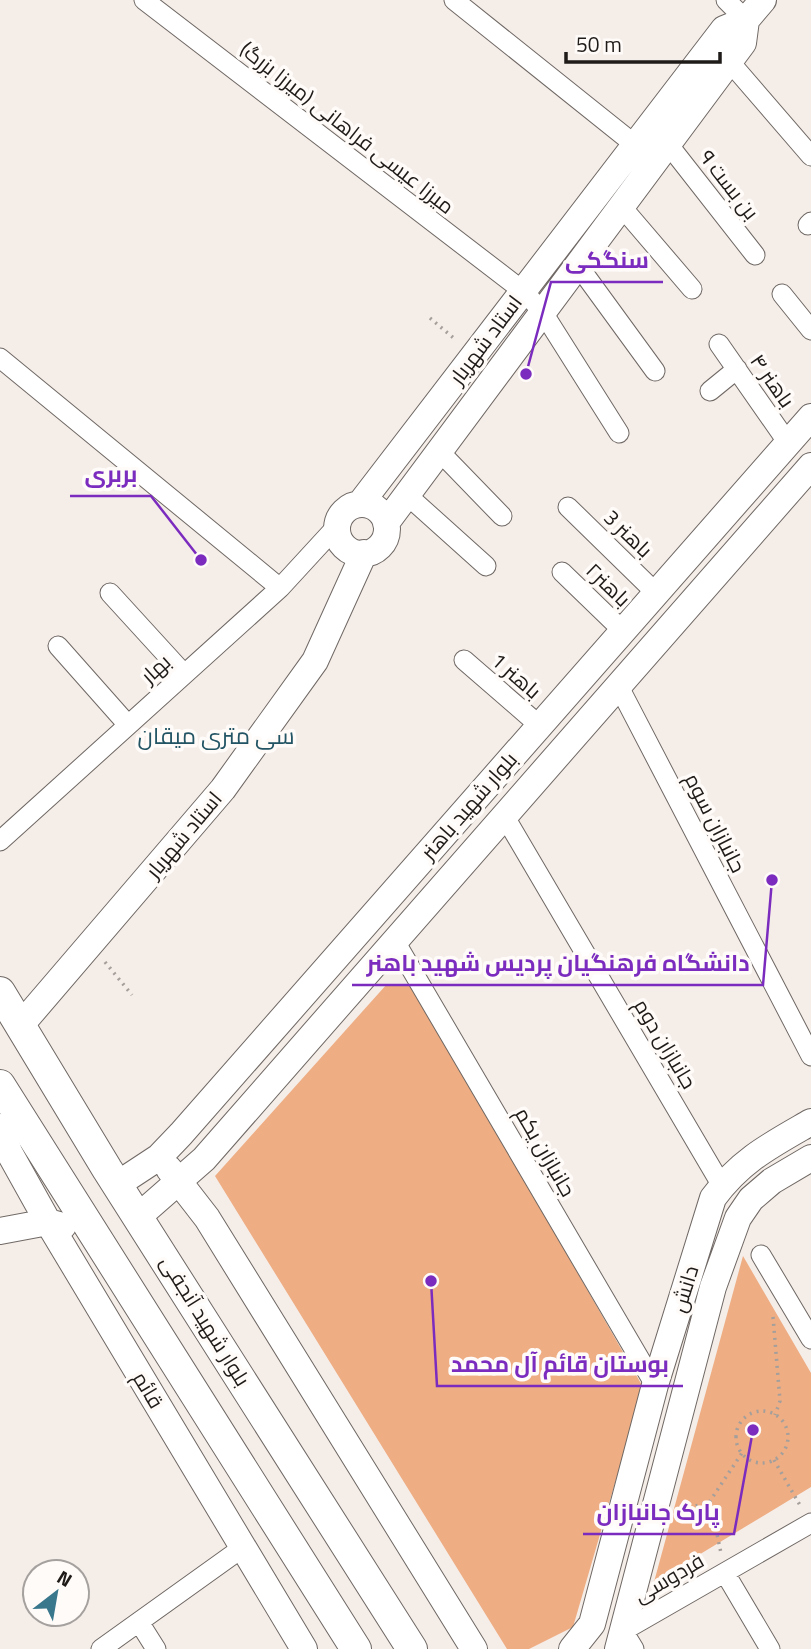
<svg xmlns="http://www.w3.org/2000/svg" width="811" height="1649" viewBox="0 0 811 1649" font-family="'Titillium Web',Cairo,sans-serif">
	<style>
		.green { fill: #eead83 }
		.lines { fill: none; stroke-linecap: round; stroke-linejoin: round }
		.street-casing { stroke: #6f6864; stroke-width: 21 }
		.secondary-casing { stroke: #6f6864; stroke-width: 28 }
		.primary-casing { stroke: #6f6864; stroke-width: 32 }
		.path { stroke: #a59f9b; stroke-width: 3.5; stroke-dasharray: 2 5; stroke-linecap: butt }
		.street { stroke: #fff; stroke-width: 19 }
		.secondary { stroke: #fff; stroke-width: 26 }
		.primary { stroke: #fff; stroke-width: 30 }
		.labels { text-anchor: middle; stroke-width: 7; stroke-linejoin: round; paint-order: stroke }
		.street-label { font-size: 21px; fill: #1e1b19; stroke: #fefbf9 }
		.neighbourhood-label { font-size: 23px; fill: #225464; stroke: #fefbf9 }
		.leader { fill: none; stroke: #7b2cbf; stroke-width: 2.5 }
		.callout-dot { fill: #7b2cbf; stroke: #fefbf9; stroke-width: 2.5 }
		.callout-label { font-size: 23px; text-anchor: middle; font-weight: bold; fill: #7b2cbf; stroke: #fefbf9; stroke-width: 7; stroke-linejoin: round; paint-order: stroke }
	</style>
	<rect width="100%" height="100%" fill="#f5ede8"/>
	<path class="green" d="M387,984H412L643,1387L573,1627L529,1649H507L215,1176Z
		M743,1256L811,1373V1487L654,1582Z"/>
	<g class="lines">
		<defs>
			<path id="street" d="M144,0L523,291L542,311L619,433
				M454,0L644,152
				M726,0L746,20
				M729,61L811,156
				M668,144L755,255
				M621,206L692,289
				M808,225L811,222
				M577,264L655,371
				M782,294L811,330
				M719,344L788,443
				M0,358L280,588
				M710,391L737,369
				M439,451L502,516
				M407,495L486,566
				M568,507L656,593
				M562,572L623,631
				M110,593L184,674
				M58,646L128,725
				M464,660L540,726
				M618,685L811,1056
				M505,817L722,1186
				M0,841L280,588L337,526
				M396,943L655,1385
				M761,1255L811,1339
				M725,1573L770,1649
				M139,1622L156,1649
				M101,1649L242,1548
				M634,1649L623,1631L811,1523"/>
			<path id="secondary" d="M360,504L724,29L746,20L763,0
				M337 529a25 25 0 1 1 50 0a25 25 0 1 1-50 0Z
				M386,523L743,43L746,20
				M20,1026L223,789L315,661L364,553
				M0,1127L9,1152L48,1222L304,1649
				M169,1169L207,1218L474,1649
				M118,1184L159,1157L181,1134L811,417
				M139,1216L204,1159L811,466
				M0,1231L48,1222L63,1226
				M572,1649L592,1624L655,1385L713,1198C741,1160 771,1145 811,1122
				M618,1649L713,1287L738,1218L751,1199L772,1181L811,1158"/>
			<path id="primary" d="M0,992L107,1169L412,1649
				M0,1085L356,1649"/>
		</defs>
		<use href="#street" class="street-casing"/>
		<use href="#secondary" class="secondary-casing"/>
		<use href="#primary" class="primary-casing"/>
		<path class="path" d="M430,318L456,340
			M105,962L132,995
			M773,1317L780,1401L775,1415
			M736 1437a26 26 0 1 1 52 0a26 26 0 1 1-52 0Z
			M774,1460L801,1507
			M710,1501L721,1553
			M676,1513L710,1501L742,1453"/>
		<use href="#street" class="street"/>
		<use href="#secondary" class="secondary"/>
		<use href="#primary" class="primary"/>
	</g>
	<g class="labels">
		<g class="street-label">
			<text transform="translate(347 128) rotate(38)" y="7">میرزا عیسی فراهانی (میرزا بزرگ)</text>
			<text transform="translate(729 185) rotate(52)" y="7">بن بست ۹</text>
			<text transform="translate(486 340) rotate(-53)" y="7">استاد شهریار</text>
			<text transform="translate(772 381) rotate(55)" y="7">باهنر ۴</text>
			<text transform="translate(628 534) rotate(44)" y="7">باهنر 3</text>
			<text transform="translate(608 585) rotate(44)" y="7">باهنر۲</text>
			<text transform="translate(156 669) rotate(-42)" y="7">بهار</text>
			<text transform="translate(516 676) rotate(41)" y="7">باهنر 1</text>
			<text transform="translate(469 806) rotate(-49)" y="7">بلوار شهید باهنر</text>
			<text transform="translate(715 823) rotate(63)" y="7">جانبازان سوم</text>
			<text transform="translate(184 835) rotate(-50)" y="7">استاد شهریار</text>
			<text transform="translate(665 1044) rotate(59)" y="7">جانبازان دوم</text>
			<text transform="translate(545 1152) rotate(60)" y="7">جانبازان یکم</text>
			<text transform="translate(685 1289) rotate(-73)" y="7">دانش</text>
			<text transform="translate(205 1321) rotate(58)" y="7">بلوار شهید آنجفی</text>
			<text transform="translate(148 1390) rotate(59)" y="7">قائم</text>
			<text transform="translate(669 1578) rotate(-30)" y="7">فردوسی</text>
		</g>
		<g class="neighbourhood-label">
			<text x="216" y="744">سی متری میقان</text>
		</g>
	</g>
	<path class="leader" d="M526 374L551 282H663M201 560L151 496H70M772 880L763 985H352M431 1281L437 1386H683M753 1430L734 1534H583"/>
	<g class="callout-dot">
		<circle cx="526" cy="374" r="7"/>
		<circle cx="201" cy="560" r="7"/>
		<circle cx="772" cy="880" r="7"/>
		<circle cx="431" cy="1281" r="7"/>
		<circle cx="753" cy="1430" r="7"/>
	</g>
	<g class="callout-label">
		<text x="607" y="268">سنگکی</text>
		<text x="111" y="482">بربری</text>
		<text x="558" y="971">دانشگاه فرهنگیان پردیس شهید باهنر</text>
		<text x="560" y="1372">بوستان قائم آل محمد</text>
		<text x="658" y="1520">پارک جانبازان</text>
	</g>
	<g transform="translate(56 1593) rotate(31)"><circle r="33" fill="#fefbf9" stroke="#a4a19f" stroke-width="2"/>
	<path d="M0-5L12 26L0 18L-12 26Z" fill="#39778d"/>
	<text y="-10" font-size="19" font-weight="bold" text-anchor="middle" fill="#1e1b19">N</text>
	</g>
	<path d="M566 52v10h154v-10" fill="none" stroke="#1e1b19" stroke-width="3.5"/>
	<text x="576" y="52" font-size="21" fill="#1e1b19" stroke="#fefbf9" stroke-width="5" paint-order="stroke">50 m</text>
</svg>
